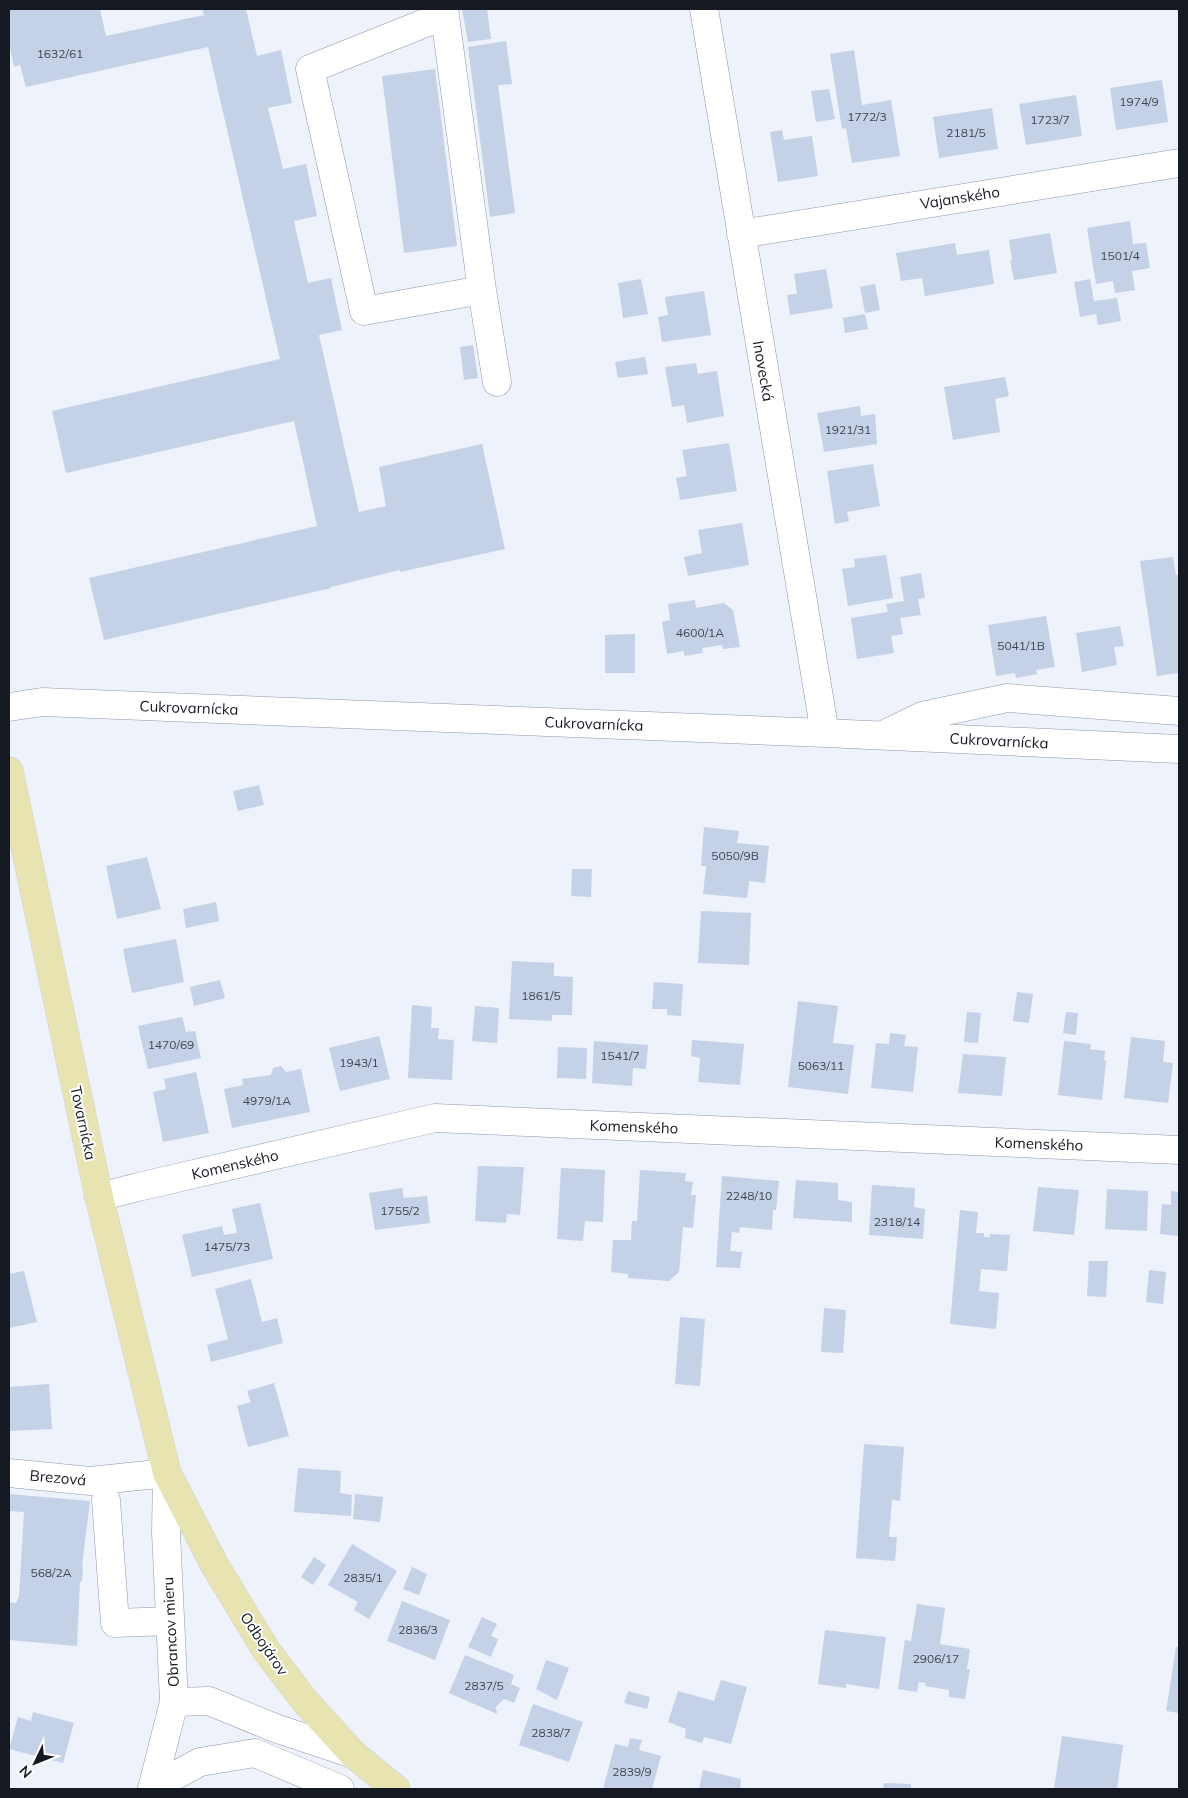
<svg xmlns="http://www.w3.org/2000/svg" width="1188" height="1798" viewBox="0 0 1188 1798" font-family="Mulish,sans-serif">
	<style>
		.building { fill: #c5d1e6 }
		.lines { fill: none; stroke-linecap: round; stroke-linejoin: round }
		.minor-casing { stroke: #8d99ac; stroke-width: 29 }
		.major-casing { stroke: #d0d1d3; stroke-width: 29 }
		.minor { stroke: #fff; stroke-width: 28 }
		.major { stroke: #e8e4b2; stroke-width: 28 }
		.labels { text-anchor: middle; stroke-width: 4; stroke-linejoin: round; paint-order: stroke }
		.number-label { font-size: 12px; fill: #414752 }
		.street-label { font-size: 15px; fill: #151921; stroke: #fff }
	</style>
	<rect width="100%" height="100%" fill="#edf2fb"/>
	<path class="building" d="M9,9H100L106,36L204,15L202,9H246L257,56L281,50L292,103L268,108L283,169L306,164L317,216L294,221L308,283L331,278L342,330L319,335L359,512L386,506L379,467L482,444L505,549L400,572V570L331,587V588L104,640L89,578L317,526L294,421L66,473L52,411L280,359L208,47L26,87L20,65L14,67L9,43Z
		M462,9H487L491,39L468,42Z
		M506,41L512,84L498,85L515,213L490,217L468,47Z
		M854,50L862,105L891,100L900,156L852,163L846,128L842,129L830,54Z
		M435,69L457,246L404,253L382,76Z
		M1162,80L1168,122L1116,130L1110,88Z
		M829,89L835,119L816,122L811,91Z
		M1076,95L1082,136L1026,145L1019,104Z
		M992,108L998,149L939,158L933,117Z
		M782,130L784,140L812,136L818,176L778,182L770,132Z
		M1130,221L1133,244L1146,243L1150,268L1132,271L1135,290L1115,293L1113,281L1096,284L1087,228Z
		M1050,233L1057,273L1014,280L1010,260H1012L1009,240Z
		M955,243L957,255L989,250L994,284L925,296L922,278L901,281L896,253Z
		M826,269L833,308L790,315L787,295L797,294L794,274Z
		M641,279L648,314L623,318L618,283Z
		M1090,279L1094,301L1117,298L1121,321L1098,325L1096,314L1080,317L1074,282Z
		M875,284L880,310L865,313L860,287Z
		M704,291L711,335L662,342L658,317L668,315L665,297Z
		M865,314L868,329L845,333L843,318Z
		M473,345L478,378L464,380L460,347Z
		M645,357L648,374L618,378L615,362Z
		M696,363L698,374L717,371L724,416L687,423L684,405L672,407L665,367Z
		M1005,377L1009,396L995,399L1000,432L953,440L944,387Z
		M860,406L861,416L875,414L877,444L824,452L817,413Z
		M729,443L737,491L680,500L676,478L687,476L682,450Z
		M873,464L880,506L847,512L849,521L835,524L827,471Z
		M742,523L749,565L688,576L684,557L702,553L698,530Z
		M886,555L893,598L848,606L842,569L855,567L854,559Z
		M1173,557L1176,575H1179V673L1157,676L1140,561Z
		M921,573L925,598L918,599L921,615L900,618L903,634L891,636L894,653L857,659L851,618L888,612L886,604L904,601L900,577Z
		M695,600L696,608L724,603L733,610L740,647L723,649L722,645L702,648L703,653L684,656V651L667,654L662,622L670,620L668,604Z
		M1046,616L1055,667L1036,670L1037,674L1016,678L1015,673L996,676L988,625Z
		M1120,626L1124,646L1114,647L1117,665L1082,672L1076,633Z
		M635,634V673H605V635Z
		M259,785L264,805L238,811L233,791Z
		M704,827L739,831L737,843L769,846L765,883L749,881L747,898L703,894L706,866H701Z
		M147,857L161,909L117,919L106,866Z
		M572,869H592L591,897L571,896Z
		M216,902L219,921L186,928L183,909Z
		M701,911L751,913L749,965L698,963Z
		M176,939L184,982L132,993L123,949Z
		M512,961L554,963V976L573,977L572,1015H552V1021L509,1019Z
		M220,980L225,998L194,1006L190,987Z
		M654,982L683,984L681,1016L667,1015V1009H652Z
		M1017,992L1033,994L1029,1023L1013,1021Z
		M798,1001L838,1006L833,1043L854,1045L848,1094L788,1087Z
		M412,1005L432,1007L431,1028H439L438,1039L454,1040L452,1080L408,1078Z
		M475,1006L499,1008L497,1043L472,1041Z
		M967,1012L981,1013L978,1043L964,1042Z
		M1066,1012L1078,1013L1076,1035L1063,1033Z
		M182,1017L186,1032L195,1031L201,1058L148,1069L138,1026Z
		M890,1033L906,1035L904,1046L918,1047L913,1092L871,1088L876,1043L889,1044Z
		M379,1036L390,1079L340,1091L329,1048Z
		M1131,1037L1165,1041L1163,1062L1173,1063L1168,1103L1124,1098Z
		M692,1040L744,1044L740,1085L698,1082L700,1058L691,1056Z
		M594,1041L648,1045L646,1069L633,1068L632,1086L592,1083Z
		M1064,1041L1091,1044L1090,1049L1105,1051L1104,1060L1106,1061L1102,1100L1058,1095Z
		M558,1047L587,1048L586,1079L557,1078Z
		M963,1054L1006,1057L1002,1096L958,1093Z
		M281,1066L286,1072L301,1069L310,1112L232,1128L224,1089L243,1085L242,1079L271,1075L273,1068Z
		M196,1072L209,1133L163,1142L153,1092L166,1089L164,1079Z
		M478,1166L524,1167L520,1215L507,1214L506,1223L475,1221Z
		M561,1168L605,1170L603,1222L585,1221L583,1241L557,1239Z
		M640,1170L686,1173L685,1181L693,1182L691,1195H696L693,1228L683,1227L679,1272L669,1281L628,1278V1274L611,1272L613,1240H631L632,1221H637Z
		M722,1176L779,1181L776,1210H773L772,1230L740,1227L739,1233L732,1232L730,1251L742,1252L740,1268L716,1267Z
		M796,1180L838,1183V1200L852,1202V1222L793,1218Z
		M872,1185L915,1188L914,1207L925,1209L923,1239L869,1235Z
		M1038,1187L1079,1190L1074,1235L1033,1231Z
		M402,1188L404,1198L427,1196L430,1223L375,1230L369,1193Z
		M1107,1189L1148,1191L1147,1231L1105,1229Z
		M1171,1191L1179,1192V1236L1160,1234L1162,1204L1171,1205Z
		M260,1203L273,1259L192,1277L182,1235L222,1226L224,1235L237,1233L232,1209Z
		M960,1210L978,1212L976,1233H984V1237H990V1234L1010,1235L1007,1271L981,1269L979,1291L999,1293L996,1329L950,1324Z
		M1089,1261H1108L1106,1297L1087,1296Z
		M1149,1270L1166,1272L1163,1304L1146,1302Z
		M24,1271L37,1322L9,1328V1274Z
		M251,1279L262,1322L277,1318L283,1343L211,1362L207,1345L228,1339L215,1289Z
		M824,1308L846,1310L843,1353L821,1352Z
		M680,1317L705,1319L700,1386L675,1384Z
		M274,1383L289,1436L248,1447L237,1406L251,1402L247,1391Z
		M49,1384L52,1429L9,1431V1387Z
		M864,1444L904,1447L900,1501L892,1500L889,1537H897L895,1561L856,1558Z
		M298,1468L341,1471L340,1493L352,1495L351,1516L294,1512Z
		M9,1494L90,1501L82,1565H83L82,1582L80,1581L77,1646L9,1640V1602L16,1603L19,1596L24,1512L9,1511Z
		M355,1494L383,1497L380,1522L353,1519Z
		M352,1544L397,1571L369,1619L354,1610L358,1602L328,1585Z
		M314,1557L326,1565L313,1585L301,1577Z
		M412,1567L427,1574L419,1595L403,1589Z
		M402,1601L450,1620L435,1660L387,1641Z
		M917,1604L945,1608L940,1644L970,1649L967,1669H970L965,1699L949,1697V1690L925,1686L926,1683L919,1682L917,1692L898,1689L905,1640L911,1641Z
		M482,1617L497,1624L491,1636L498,1639L491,1657L468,1647Z
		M825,1630L886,1637L879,1689L846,1684V1688L818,1684Z
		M1176,1647H1179V1713L1166,1711Z
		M465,1655L514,1675L511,1684L520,1688L514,1703L504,1699L496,1707L497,1714L449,1693Z
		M546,1660L569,1668L557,1700L536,1689Z
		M721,1680L747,1687L731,1744L704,1737L702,1743L685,1738L686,1729L668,1722L678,1691L714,1701Z
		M628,1691L650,1697L647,1709L624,1703Z
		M533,1704L583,1722L569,1762L519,1745Z
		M33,1712L74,1723L63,1763L9,1749L18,1717L31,1721Z
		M1062,1736L1123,1745L1117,1789H1054Z
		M630,1738L642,1740L639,1750L661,1756L652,1789H603L615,1744L628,1747Z
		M703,1770L741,1779L740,1789H699Z
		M884,1783L911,1784V1789H883Z"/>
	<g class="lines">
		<defs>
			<path id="minor" d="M444,9L482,290L497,382
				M704,9L825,733
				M445,15L310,69L364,311L482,290
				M741,234L1179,163
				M9,707L42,702L825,733L1179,749
				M885,734L922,716L1007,698L1179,711
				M99,1197L138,1187L435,1118L1179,1150
				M9,1473L90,1481L167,1473L166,1532L174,1702L152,1789
				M106,1500L115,1623L170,1621
				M174,1702L209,1701L275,1728L353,1754
				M152,1788L200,1762L255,1753L340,1789"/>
			<path id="major" d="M9,771L99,1197L167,1473L214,1564L266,1650L304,1700L353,1754L396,1789"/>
		</defs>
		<use href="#minor" class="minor-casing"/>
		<use href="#major" class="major-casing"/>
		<use href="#minor" class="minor"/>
		<use href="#major" class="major"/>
	</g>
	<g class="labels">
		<g class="number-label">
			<text x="60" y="58">1632/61</text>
			<text x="1139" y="106">1974/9</text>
			<text x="867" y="121">1772/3</text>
			<text x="1050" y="124">1723/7</text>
			<text x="966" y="137">2181/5</text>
			<text x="1120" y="260">1501/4</text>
			<text x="848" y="434">1921/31</text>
			<text x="700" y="637">4600/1A</text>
			<text x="1021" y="650">5041/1B</text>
			<text x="735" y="860">5050/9B</text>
			<text x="541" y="1000">1861/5</text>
			<text x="171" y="1049">1470/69</text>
			<text x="620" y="1060">1541/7</text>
			<text x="359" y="1067">1943/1</text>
			<text x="821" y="1070">5063/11</text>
			<text x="267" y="1105">4979/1A</text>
			<text x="749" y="1200">2248/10</text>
			<text x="400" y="1215">1755/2</text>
			<text x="897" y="1226">2318/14</text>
			<text x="227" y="1251">1475/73</text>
			<text x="51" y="1577">568/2A</text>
			<text x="363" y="1582">2835/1</text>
			<text x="418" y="1634">2836/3</text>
			<text x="936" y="1663">2906/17</text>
			<text x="484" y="1690">2837/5</text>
			<text x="551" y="1737">2838/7</text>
			<text x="632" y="1776">2839/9</text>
		</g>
		<g class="street-label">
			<text transform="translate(960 198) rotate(-9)" y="5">Vajanského</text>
			<text transform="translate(763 371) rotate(80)" y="5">Inovecká</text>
			<text transform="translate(189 708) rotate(2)" y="5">Cukrovarnícka</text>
			<text transform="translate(594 724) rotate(2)" y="5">Cukrovarnícka</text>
			<text transform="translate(999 741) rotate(3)" y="5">Cukrovarnícka</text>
			<text transform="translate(83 1123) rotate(78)" y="5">Tovarnícka</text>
			<text transform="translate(634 1127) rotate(2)" y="5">Komenského</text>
			<text transform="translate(1039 1144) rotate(2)" y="5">Komenského</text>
			<text transform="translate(235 1165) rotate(-13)" y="5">Komenského</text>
			<text transform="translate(58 1478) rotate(5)" y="5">Brezová</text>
			<text transform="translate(171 1632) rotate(-93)" y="5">Obrancov mieru</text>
			<text transform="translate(264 1644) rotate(56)" y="5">Odbojárov</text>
		</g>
	</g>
	<rect width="1188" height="1798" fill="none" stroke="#151921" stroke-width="20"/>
	<g transform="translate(35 1763) rotate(227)" stroke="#ffffff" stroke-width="4" paint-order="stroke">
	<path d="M0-4L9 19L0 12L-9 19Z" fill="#151921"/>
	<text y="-8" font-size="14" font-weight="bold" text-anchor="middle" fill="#151921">N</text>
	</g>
</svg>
